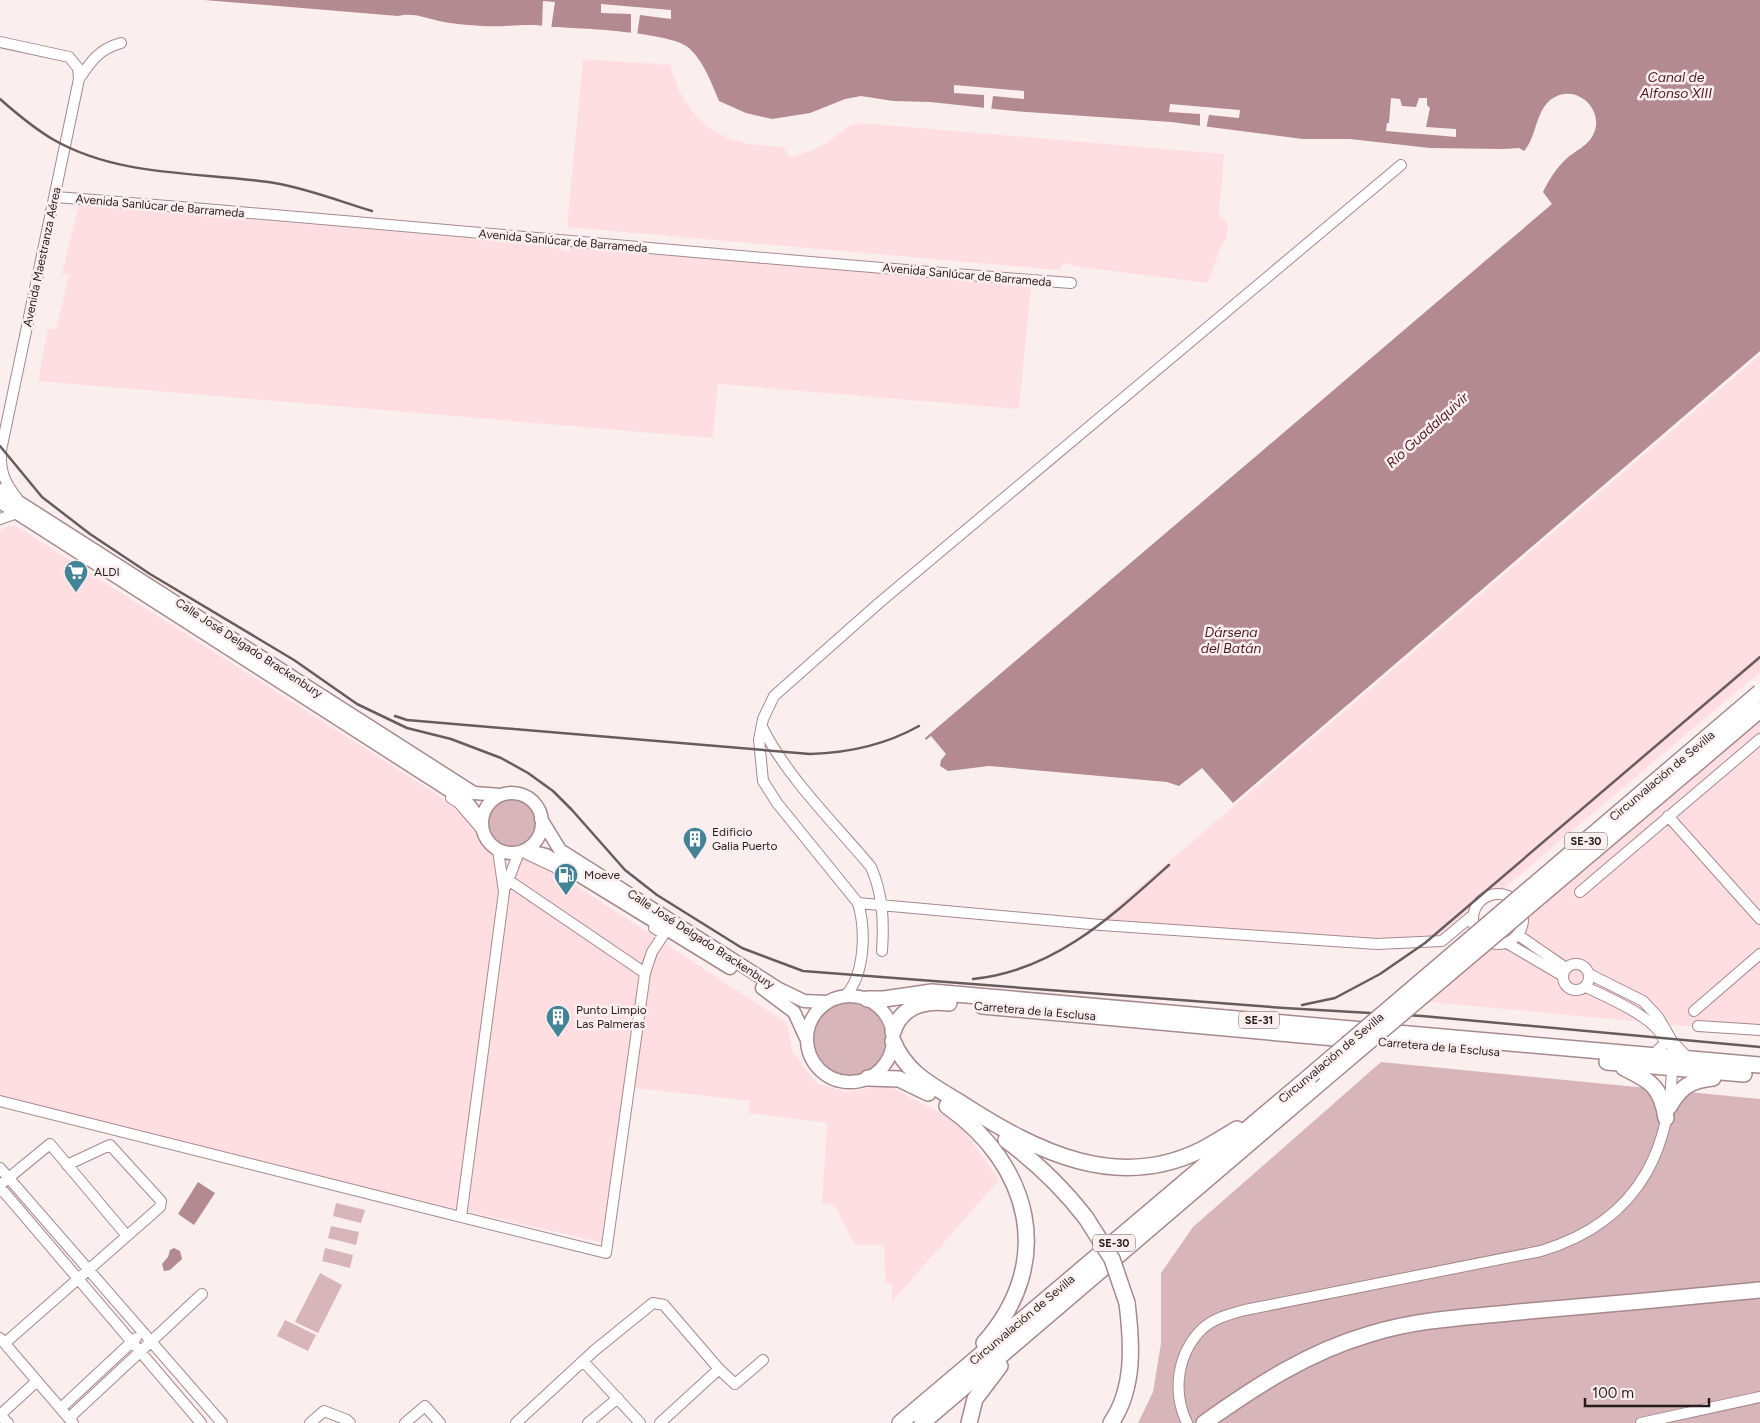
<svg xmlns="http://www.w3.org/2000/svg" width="1760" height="1423" viewBox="0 0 1760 1423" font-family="Figtree,sans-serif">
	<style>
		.built { fill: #ffdee2 }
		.green { fill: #d8b5b9 }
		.water { fill: #b38a8f }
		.pier { fill: #fbeeef }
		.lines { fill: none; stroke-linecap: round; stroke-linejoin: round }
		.minor-casing { stroke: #a6898c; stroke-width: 12 }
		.major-casing { stroke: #a6898c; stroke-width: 15 }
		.highway-casing { stroke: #a6898c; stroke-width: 18 }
		.minor { stroke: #fff; stroke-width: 10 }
		.major { stroke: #fff; stroke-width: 12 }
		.highway { stroke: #fff; stroke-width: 15 }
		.rail { stroke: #685c5d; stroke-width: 2.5 }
		.highway-bridge-casing { stroke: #a6898c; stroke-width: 18; stroke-linecap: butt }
		.highway-bridge { stroke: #fff; stroke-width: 15 }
		.labels { text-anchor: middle; stroke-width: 5; stroke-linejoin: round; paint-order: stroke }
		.shield { fill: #fbeeef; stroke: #675b5c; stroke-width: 1 }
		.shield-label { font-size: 11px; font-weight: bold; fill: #271c1d }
		.street-label { font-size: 12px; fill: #271c1d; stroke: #fbeeef }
		.poi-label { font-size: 12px; fill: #271c1d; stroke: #fbeeef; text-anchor: start }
		.water-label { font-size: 14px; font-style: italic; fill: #4e1924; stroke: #fbeeef }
	</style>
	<rect width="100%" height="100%" fill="#fbeeef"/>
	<path class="built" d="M583,59L670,65L679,91L694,113L708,127L727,138L749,144L783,147L790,157L811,151L827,143L847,127L859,123L1224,154L1219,214L1228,224L1227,239L1222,244L1208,283L1080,267L1064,263L1059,270L567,227Z
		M79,204L544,245L570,252V246L1031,287L1019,409L718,384L713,438L38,381L48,329H56L69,275L62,274Z
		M1760,355V672L1444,939L1380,941L1106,923L1102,919Z
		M9,526L18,527L410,777L787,1023L792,1050L816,1083L846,1092L887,1085L959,1123L999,1180L892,1302V1285L885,1282L884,1245H855L835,1206L822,1203L827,1123L748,1113L750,1101L626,1087L604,1243L307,1174L0,1095V531Z
		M1760,720V1033L1429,1002Z"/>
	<path class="green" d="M487 823a24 24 0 1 1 48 0a24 24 0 1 1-48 0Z
		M812 1040a37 37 0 1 1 74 0a37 37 0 1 1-74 0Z
		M1381,1062L1760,1099V1423H1138L1153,1392L1161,1343V1273L1193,1227Z
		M336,1203L365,1210L361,1223L333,1216Z
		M331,1226L359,1232L356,1245L328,1238Z
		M325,1248L353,1255L350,1268L322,1261Z
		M320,1273L342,1285L318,1333L295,1322Z
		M285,1320L316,1335L308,1351L277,1336Z"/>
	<path class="water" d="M204,0H1760V351L1233,803L1202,768L1179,786L1167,782L989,766L948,771L940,766L941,760L946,754L931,736L926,740L925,738L1552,204L1543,192C1549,180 1555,170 1565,160C1574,151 1587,147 1593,135C1605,113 1581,86 1557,96C1535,105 1538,136 1524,151L1519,148L1503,149L1430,148L1350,139H1303L1171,122L1014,111L930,102L893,101L861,96L845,99L810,113L772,119L746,113L719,101C711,82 704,62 689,48C672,32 578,28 552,27C536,24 523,25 506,26C487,27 463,25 444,22C427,19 415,12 398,16Z
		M198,1182L215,1193L194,1225L178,1214Z
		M174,1248L180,1251L182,1259L170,1270L164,1271L162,1264L168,1257L170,1250Z"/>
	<path class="pier" d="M543,1L555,2L551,29L542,27Z
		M601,4L671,10V19L640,15L637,36L631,35V14L601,13Z
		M954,85L1024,91V99L993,96L991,111L984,110V95L954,93Z
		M1391,98L1400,99L1402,106L1416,107L1419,98H1427V105L1430,108L1426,127L1456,129V137L1386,131L1387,123H1389Z
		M1170,104L1240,110L1239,118L1209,115L1206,129L1200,128V114L1169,112Z"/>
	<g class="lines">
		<defs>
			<path id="minor" d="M0,42L69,57L78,68L79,79L0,455
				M79,79C91,61 99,49 121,43
				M55,197C394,223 732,258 1071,283
				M1,452C0,472 5,483 17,498
				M0,519L17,513
				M762,727C786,776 835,824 871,867C883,895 884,921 882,951
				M451,798L459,803L483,831
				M1668,816L1760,919
				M498,850L504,892L461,1217L606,1253L645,973L508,880
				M527,854L563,871
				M506,886L519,852
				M1580,892L1760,739
				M1473 919a25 25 0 1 1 50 0a25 25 0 1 1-50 0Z
				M858,903L1101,925L1377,944L1442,941L1473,915
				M1518,935L1566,968
				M1507,943L1563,976
				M1563 977a13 13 0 1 1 26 0a13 13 0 1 1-26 0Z
				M645,973L652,952L664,934L654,928
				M1589,974L1643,1001L1658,1017L1672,1041L1689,1059
				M1586,987C1604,996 1664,1020 1664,1044L1652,1056
				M846,995C865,974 866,930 858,903L777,803L763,781L759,740L763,719L774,696L879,603L1401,165
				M1694,1011L1760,954
				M1698,1026L1760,1030
				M0,1101L461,1217
				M0,1168L222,1423
				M0,1185L50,1144L127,1236
				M0,1191L4,1192L201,1423
				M0,1338L73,1423
				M5,1343L160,1207L161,1201L110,1145L67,1165
				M583,1361L640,1423
				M719,1369L735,1384L763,1360
				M61,1408L136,1338
				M69,1418L202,1294
				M8,1423L0,1415L37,1381
				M310,1423L324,1411L347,1420L350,1423
				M405,1423L425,1406L440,1423
				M516,1423L595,1350L653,1303L664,1305L719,1369L660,1423
				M588,1423L618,1398
				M1187,1423C1172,1392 1177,1354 1202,1329C1214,1318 1230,1314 1245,1310L1541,1251C1644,1220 1676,1142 1672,1041
				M1641,1423L1760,1397"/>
			<path id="major" d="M0,490L474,793L501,795
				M0,502L467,802L482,822
				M482 823a30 30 0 1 1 60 0a30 30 0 1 1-60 0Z
				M541,819L560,850L779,989L804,1001L827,1002
				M525,850L546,855L730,968
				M762,988L794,1012L806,1038
				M807 1039a43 43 0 1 1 86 0a43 43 0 1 1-86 0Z"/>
			<path id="highway" d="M867,999H884L932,992L1760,1065
				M982,1006L1335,1038
				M893,1032C901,1006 924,1000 949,1003
				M893,1041C907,1075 934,1086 964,1105C1036,1151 1116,1192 1201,1150C1213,1144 1225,1136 1237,1129
				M1607,1062L1744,1074
				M1624,1068C1651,1081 1661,1087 1666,1118
				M868,1078L899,1079L928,1093
				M947,1106C1031,1165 1056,1262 984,1343
				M1669,1107C1680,1087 1691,1080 1713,1078
				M1006,1140C1037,1163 1063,1188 1086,1218
				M900,1423L1310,1076
				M922,1423L1327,1077
				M969,1423L975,1399L1000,1366
				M1111,1423C1135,1388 1132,1343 1127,1303
				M1204,1423C1256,1386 1308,1352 1370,1334C1418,1319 1470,1317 1519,1312C1599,1305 1680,1298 1760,1290"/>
		</defs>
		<use href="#minor" class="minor-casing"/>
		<use href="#major" class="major-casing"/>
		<use href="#highway" class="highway-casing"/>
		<use href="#minor" class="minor"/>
		<use href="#major" class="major"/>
		<use href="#highway" class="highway"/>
		<path class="rail" d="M0,99C17,114 35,129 54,140C123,179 205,171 280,184C311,190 342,202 372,211
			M0,446L42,497L90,534L150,574L294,660L357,704L407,728L451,739L501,758L528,773L553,791L572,810L625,870L657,895L742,948L803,971L1284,1008L1422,1016L1760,1047
			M395,716L407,720L810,754C848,753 885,745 919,726
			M973,979C1054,971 1111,917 1169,865
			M1302,1005L1335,998L1380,974L1425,943L1760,657"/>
		<defs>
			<path id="highway-bridge" d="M1310,1076L1760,692
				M1327,1077L1760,710
				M1086,1218L1112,1259L1127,1303"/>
		</defs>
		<use href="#highway-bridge" class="highway-bridge-casing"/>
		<use href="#highway-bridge" class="highway-bridge"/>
	</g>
	<defs>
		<symbol id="supermarket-pin" viewBox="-11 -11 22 30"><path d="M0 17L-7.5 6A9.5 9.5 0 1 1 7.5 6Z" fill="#438397" stroke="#fbeeef"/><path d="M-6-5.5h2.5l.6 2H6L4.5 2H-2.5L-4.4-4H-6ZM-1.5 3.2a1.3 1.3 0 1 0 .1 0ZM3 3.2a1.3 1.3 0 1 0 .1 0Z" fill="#fff"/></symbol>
		<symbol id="building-pin" viewBox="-11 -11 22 30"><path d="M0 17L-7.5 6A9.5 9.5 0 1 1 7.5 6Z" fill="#438397" stroke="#fbeeef"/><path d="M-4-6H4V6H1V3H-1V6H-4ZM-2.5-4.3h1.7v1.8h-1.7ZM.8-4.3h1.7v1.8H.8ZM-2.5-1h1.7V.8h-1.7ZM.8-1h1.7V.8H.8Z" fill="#fff"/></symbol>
		<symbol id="fuel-pin" viewBox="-11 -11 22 30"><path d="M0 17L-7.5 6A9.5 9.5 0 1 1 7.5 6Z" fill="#438397" stroke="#fbeeef"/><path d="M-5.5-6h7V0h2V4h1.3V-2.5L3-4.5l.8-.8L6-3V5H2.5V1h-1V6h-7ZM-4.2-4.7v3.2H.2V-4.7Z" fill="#fff"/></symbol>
	</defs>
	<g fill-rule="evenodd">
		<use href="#supermarket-pin" x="62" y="558" width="28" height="38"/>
		<use href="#building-pin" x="681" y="825" width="28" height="38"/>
		<use href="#fuel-pin" x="552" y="861" width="28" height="38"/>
		<use href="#building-pin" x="544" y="1003" width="28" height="38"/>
	</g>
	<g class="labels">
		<g class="shield">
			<rect x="1565" y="832.5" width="42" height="17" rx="4"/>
			<rect x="1239" y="1011.5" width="40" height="17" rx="4"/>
			<rect x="1093" y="1234.5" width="42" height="17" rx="4"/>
		</g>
		<g class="shield-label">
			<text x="1586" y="845">SE-30</text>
			<text x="1259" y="1024">SE-31</text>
			<text x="1114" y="1247">SE-30</text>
		</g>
		<g class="street-label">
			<text transform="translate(160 206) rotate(5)" y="4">Avenida Sanlúcar de Barrameda</text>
			<text transform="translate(563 241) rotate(5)" y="4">Avenida Sanlúcar de Barrameda</text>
			<text transform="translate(42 257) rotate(-78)" y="4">Avenida Maestranza Aérea</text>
			<text transform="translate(967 275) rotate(5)" y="4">Avenida Sanlúcar de Barrameda</text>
			<text transform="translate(249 648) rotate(33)" y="4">Calle José Delgado Brackenbury</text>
			<text transform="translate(1662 776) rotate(-40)" y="4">Circunvalación de Sevilla</text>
			<text transform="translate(701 939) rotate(33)" y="4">Calle José Delgado Brackenbury</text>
			<text transform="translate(1035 1011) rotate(5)" y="4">Carretera de la Esclusa</text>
			<text transform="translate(1439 1047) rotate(5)" y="4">Carretera de la Esclusa</text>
			<text transform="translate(1331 1058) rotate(-40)" y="4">Circunvalación de Sevilla</text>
			<text transform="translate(1022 1320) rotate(-40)" y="4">Circunvalación de Sevilla</text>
		</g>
		<g class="poi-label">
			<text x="94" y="576">ALDI</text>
			<text x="712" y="836">Edificio<tspan x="712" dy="14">Galia Puerto</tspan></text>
			<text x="584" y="879">Moeve</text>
			<text x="576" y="1014">Punto Limpio<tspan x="576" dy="14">Las Palmeras</tspan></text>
		</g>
		<g class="water-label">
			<text x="1676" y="82">Canal de<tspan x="1676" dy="16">Alfonso XIII</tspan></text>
			<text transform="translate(1427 430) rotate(-42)" y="5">Río Guadalquivir</text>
			<text x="1231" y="637">Dársena<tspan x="1231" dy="16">del Batán</tspan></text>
		</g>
	</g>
	<path d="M1585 1398v8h124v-8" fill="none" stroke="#271c1d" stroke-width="2.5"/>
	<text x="1592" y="1398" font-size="15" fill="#271c1d" stroke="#fbeeef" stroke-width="4" paint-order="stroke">100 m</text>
</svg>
